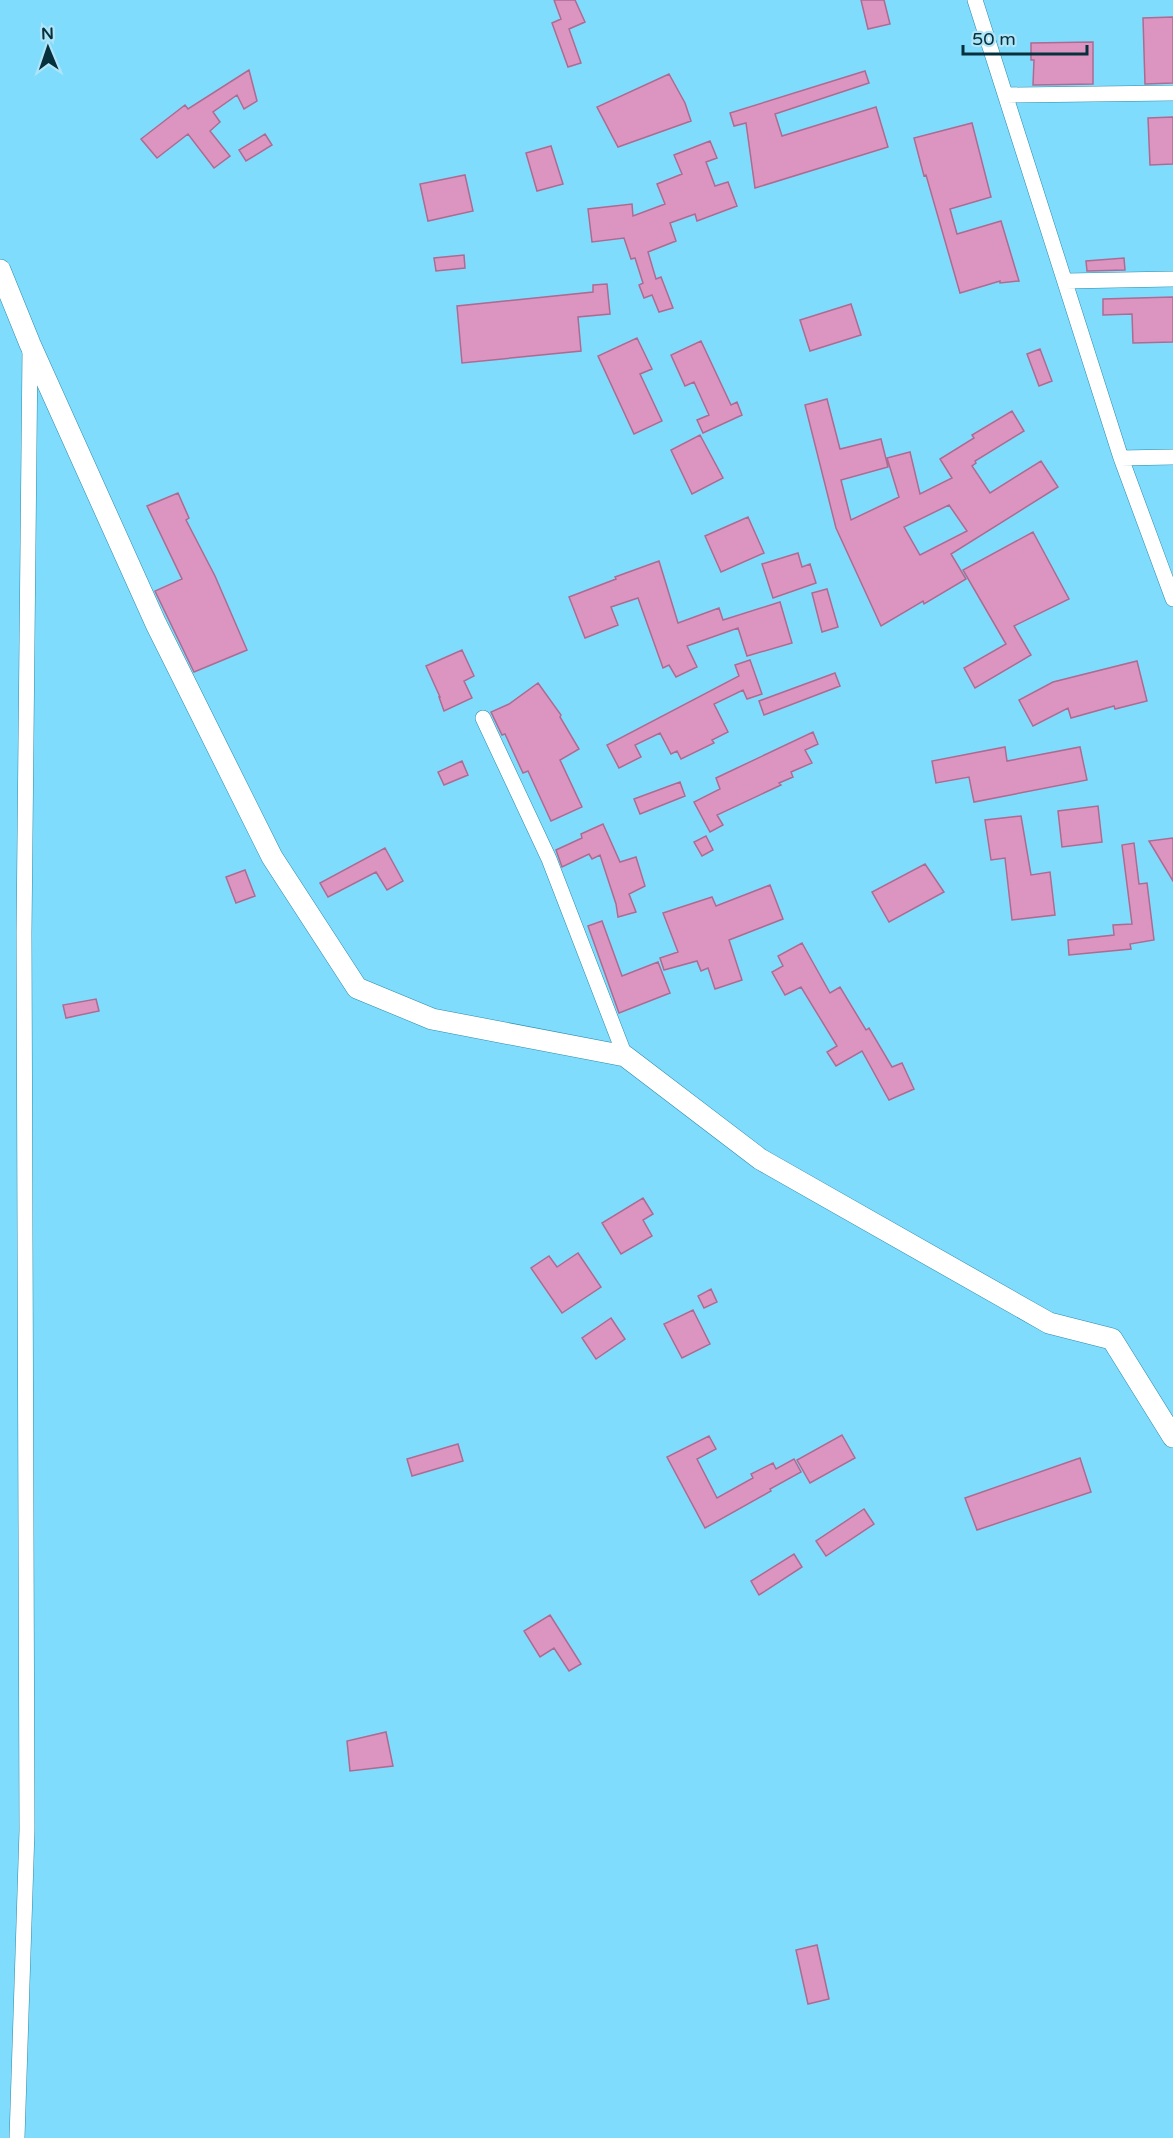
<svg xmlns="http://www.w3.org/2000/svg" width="1173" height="2138" viewBox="0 0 1173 2138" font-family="'Varela Round',sans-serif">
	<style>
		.building { fill: #dc95c0; stroke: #ac6b92; stroke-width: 1.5; fill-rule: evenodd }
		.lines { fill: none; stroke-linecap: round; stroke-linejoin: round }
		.street-casing { stroke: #298baa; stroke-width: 16 }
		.secondary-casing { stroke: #298baa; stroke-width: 22 }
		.street { stroke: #fff; stroke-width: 15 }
		.secondary { stroke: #fff; stroke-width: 21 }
	</style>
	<rect width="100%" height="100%" fill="#80dcfd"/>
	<path class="building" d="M554,0H575L585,22L569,29L581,63L568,67L552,23L561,19Z
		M861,0H884L890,24L868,29Z
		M1173,17V83L1145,84L1143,18Z
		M1093,42V84L1033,85L1034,60H1031V43Z
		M249,70L257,101L244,109L237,95L213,112L220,122L210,131L230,156L214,168L188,134L157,158L141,139L185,105L188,109Z
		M865,71L869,83L775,114L782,136L876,107L888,147L755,188L746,123L734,126L730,113Z
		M669,74L685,103L691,121L618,147L597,107Z
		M1173,117V164L1150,165L1148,118Z
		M972,123L991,197L950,209L957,234L1001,221L1019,281L1000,283V281L960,293L926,175L924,176L914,138Z
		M265,134L272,145L246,161L239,150Z
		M710,141L717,158L706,162L715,186L728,182L737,206L697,221L695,214L670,223L676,241L648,252L656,279L661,277L673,308L659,312L652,295L644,298L639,285L643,283L635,258L631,259L624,238L592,242L588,209L632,204L633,216L665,204L657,184L682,174L674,155Z
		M551,146L563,184L537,191L526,153Z
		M465,175L473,211L428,221L420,184Z
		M464,255L465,268L436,271L434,258Z
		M1124,258L1125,270L1087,271L1086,261Z
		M607,284L610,314L578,317L581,351L462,363L457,306L593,292V285Z
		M1173,297V342L1133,343L1132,314L1103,315V299Z
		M851,304L861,335L810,351L800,320Z
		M637,338L652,369L640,374L662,421L634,434L598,356Z
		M701,341L731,405L737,402L742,415L703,433L697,420L709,415L694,382L685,386L671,355Z
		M1040,349L1052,381L1039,386L1027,354Z
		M827,399L840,449L881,439L888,467L841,480L851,520L899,497L887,458L910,452L920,494L952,478L940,459L974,438L972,435L1012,411L1024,431L975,461L976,463L972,466L990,493L1041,461L1058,487L951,554L966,579L924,604L923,601L881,626L836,528L805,405ZM949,505L967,531L920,555L904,527Z
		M700,435L723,478L692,494L671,450Z
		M178,493L189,518L186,520L215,576L247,650L194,672L155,591L182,579L147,506Z
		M748,517L764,553L721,572L705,536Z
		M1033,532L1069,599L1014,626L1031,655L975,688L964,668L1006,644L963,570Z
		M798,553L802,567L810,564L816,583L773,598L762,564Z
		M659,561L678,623L719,608L723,620L780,602L792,643L747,656L738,628L687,646L697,667L676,677L669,665L663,668L638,598L611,607L618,625L585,638L569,597L616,579L615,577Z
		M827,589L838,627L822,632L812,593Z
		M462,650L474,676L464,681L472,698L444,711L439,697H440L426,666Z
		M750,660L762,694L747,699L743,690L714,704L728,732L712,740L714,743L681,759L677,751L671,754L660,733L635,745L641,757L619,768L607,745L739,676L735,665Z
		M1137,661L1147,701L1115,709L1114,706L1071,718L1068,708L1033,726L1019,700L1053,682Z
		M835,673L840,686L764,715L759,701Z
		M538,683L561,715L560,717L579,749L560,760L582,807L551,821L528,771L523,773L505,734L502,735L491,712L509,704Z
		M813,732L818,744L805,750L812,763L791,772L793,777L779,783L781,785L717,815L723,825L710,832L694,802L720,789L716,778Z
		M1005,747L1007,761L1080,747L1087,780L974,802L969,777L936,783L932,761Z
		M462,761L468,775L444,785L438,772Z
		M680,782L685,796L640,814L634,799Z
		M1098,806L1102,842L1062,847L1058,811Z
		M1021,816L1031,875L1050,872L1055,915L1012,920L1005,858L991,860L985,820Z
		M603,824L620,862L636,857L645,886L629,894L636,912L618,917L616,904L600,855L592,859L589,854L562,867L556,850L582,838L581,834Z
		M706,836L713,850L702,856L694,842Z
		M1173,838V881L1149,841Z
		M1134,843L1139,884L1147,883L1154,940L1130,944L1131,949L1069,955L1068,940L1114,935L1113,925L1132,924L1122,845Z
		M385,848L403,881L387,890L376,872L328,897L320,883Z
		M925,864L944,892L889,922L872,892Z
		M245,870L255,896L236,903L226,877Z
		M770,885L783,919L729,940L742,980L715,989L708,968L701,971L697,961L664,970L660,958L678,952L663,913L712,897L716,906Z
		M602,921L622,976L658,962L670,993L619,1013L588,926Z
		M802,943L830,993L840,987L866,1030L869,1028L892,1067L902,1063L914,1089L889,1100L862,1051L836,1066L827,1052L837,1046L801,987L785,995L772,972L783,966L778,956Z
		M96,999L99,1011L66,1018L63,1005Z
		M643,1198L653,1214L643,1220L652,1236L621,1254L602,1223Z
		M578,1253L601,1287L562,1313L531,1268L549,1256L557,1267Z
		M711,1289L717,1302L704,1308L698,1296Z
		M693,1310L710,1344L682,1358L664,1324Z
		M611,1318L625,1339L596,1359L582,1338Z
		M842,1435L855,1458L810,1483L797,1460Z
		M709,1436L716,1449L697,1459L717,1498L753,1478L751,1474L773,1463L776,1469L794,1459L801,1472L770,1489L771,1491L705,1528L667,1457Z
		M458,1444L463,1461L412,1476L407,1459Z
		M1080,1458L1091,1492L977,1530L965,1498Z
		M864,1509L874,1524L826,1556L816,1541Z
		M794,1554L802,1567L759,1595L751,1581Z
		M550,1615L581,1664L569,1671L554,1648L540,1657L524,1631Z
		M386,1732L393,1766L350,1771L347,1741Z
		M817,1945L829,1999L808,2004L796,1950Z"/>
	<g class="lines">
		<defs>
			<path id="street" d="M975,0L1121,458L1173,599
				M1006,95L1173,93
				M1066,281L1173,279
				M1121,458L1173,457
				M483,718L549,859L625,1056
				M17,2138L27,1830L24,933L30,350"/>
			<path id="secondary" d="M0,270L30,344L156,624L272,857L357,988L432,1019L625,1056L760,1159L1049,1323L1112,1339L1173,1437"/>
		</defs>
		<use href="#street" class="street-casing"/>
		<use href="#secondary" class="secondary-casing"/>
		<use href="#street" class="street"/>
		<use href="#secondary" class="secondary"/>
	</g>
	<g transform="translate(48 48) rotate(358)" stroke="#b0e4f7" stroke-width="4.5" paint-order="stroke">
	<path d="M0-4.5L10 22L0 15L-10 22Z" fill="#06303d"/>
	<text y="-9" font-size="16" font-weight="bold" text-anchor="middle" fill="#06303d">N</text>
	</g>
	<path d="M963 45v9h124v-9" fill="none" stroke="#06303d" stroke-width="3"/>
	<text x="972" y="45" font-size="18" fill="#06303d" stroke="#b0e4f7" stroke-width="4.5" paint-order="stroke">50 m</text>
</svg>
